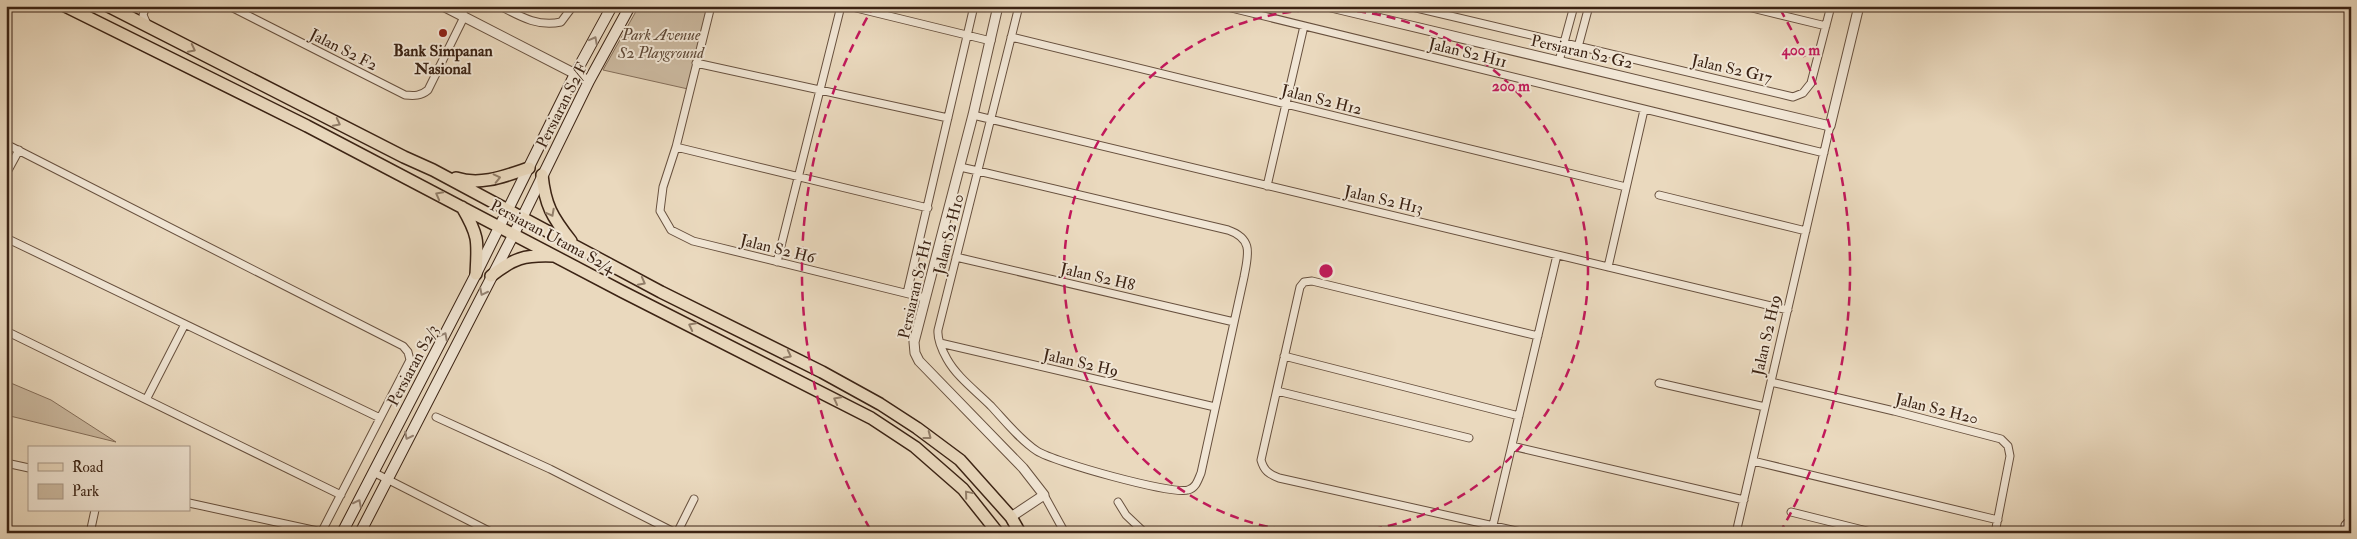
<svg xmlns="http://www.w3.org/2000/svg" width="2357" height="539" viewBox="0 0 2357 539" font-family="'IM FELL Double Pica',serif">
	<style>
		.green { fill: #ccbaa1; stroke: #846e5a }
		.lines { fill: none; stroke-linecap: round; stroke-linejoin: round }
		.minor-casing { stroke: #67503e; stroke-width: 9 }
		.tertiary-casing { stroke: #67503e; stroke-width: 11 }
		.secondary-casing { stroke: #3b2314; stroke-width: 12 }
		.primary-casing { stroke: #3b2314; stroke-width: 14 }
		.minor { stroke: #f1e6d5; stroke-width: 7 }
		.tertiary { stroke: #f1e6d5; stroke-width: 9 }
		.secondary { stroke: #f1e6d5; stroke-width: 10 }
		.primary { stroke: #ead9be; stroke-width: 11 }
		.oneway { stroke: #968474 }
		.oneway2 { stroke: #927e69 }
		.ring { fill: none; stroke: #c2185b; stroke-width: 2.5; stroke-dasharray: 9 6 }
		.poi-dot { fill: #8f2418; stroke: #f1e6d5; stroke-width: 2 }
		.labels { text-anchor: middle; stroke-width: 4; stroke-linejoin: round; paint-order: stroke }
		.park-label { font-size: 16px; font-style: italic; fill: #5f4937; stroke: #f1e6d5 }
		.street-label { font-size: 16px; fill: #3b2314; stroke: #f1e6d5 }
		.poi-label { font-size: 16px; font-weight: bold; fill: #3b2314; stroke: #f1e6d5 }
		.centre { fill: #c2185b; stroke: #f1e6d5; stroke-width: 2.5 }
		.ring-label { font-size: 15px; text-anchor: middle; font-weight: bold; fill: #c2185b; stroke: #f1e6d5; stroke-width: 4; stroke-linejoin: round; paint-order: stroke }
	</style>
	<rect width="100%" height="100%" fill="#ead9be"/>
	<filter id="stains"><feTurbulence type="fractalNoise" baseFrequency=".004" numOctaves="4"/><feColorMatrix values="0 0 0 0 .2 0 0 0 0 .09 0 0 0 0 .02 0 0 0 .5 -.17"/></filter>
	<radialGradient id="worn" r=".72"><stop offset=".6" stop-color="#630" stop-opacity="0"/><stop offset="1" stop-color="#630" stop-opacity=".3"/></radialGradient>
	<path class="green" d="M639,6H710L688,89L603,70Z
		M6,381L51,400L116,442L6,415Z"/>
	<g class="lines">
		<defs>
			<path id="minor" d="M146,6L143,15L147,24
				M229,6L405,95C414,96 421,96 428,90L464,17
				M500,6C521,17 538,27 561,22L573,6
				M711,6L676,147L663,187L660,211L671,230L693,241L925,298
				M848,6L991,41
				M1223,6L1824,153
				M1408,6L1793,97L1803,93L1811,83L1831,6
				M1744,6L1826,26
				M461,16L466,6
				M1011,37L1626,187
				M1578,47L1589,6
				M1559,61L1574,6
				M696,63L948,118
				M973,115L1788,310
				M6,144L403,346L408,352L410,360L321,533
				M676,147L928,208
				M960,167L978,171L1228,230C1254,239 1248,255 1244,277L1201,473C1198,480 1196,488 1188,490C1172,495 1054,462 1037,451C1020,440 1005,421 991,406C976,391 957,377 947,359C942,350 937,340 938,330L1019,6
				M6,174L19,150
				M1267,186L1304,26
				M1659,195L1806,231
				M6,238L380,418
				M956,257L1234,322
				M777,262L841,6
				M1608,267L1644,110
				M907,293L974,6
				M6,331L341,495
				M940,343L1215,407
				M1284,356L1519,416
				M1771,382L1894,411L2001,439L2008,446L2010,456L1995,533
				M1659,383L1765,407
				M1277,391L1469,438
				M147,398L185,324
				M436,417L550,469L676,533
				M1512,446L1744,500
				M1753,461L1998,520
				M6,463L29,468
				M373,472L493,533
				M1044,495L1065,533
				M1118,502L1126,515L1145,533
				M189,503L322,532
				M1791,512L1875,533
				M1493,525L1557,255
				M90,533L95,510
				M677,533L694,499
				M1526,533L1279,478C1269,474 1264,471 1261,460L1300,287L1304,282L1312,281L1538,336
				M1736,533L1830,126
				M2345,533V525L2351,519"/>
			<path id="tertiary" d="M443,6L589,81
				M998,6L973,115L914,342L915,353L919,361L1023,468L1044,495L1011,517
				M1327,6L1830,126L1859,6"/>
			<path id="secondary" d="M342,533L476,274L575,74L612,6
				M360,533L522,218L589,81L630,6"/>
			<path id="primary" d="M65,6L307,126L623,292L871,418L915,447L963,489L998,533
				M108,6L404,157L433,170L661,292L822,372L880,404L917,428L960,460L1011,517L1020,533
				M542,175C545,205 552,217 571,241
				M456,178C481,186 505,176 529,168
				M462,207C479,236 478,241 476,274
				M491,276C514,258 524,255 553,256"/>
		</defs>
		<use href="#minor" class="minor-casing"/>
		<use href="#tertiary" class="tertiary-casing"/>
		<use href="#secondary" class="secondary-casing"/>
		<use href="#primary" class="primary-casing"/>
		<use href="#minor" class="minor"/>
		<use href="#tertiary" class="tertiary"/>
		<use href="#secondary" class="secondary"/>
		<use href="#primary" class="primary"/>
	</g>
	<defs><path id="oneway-chevron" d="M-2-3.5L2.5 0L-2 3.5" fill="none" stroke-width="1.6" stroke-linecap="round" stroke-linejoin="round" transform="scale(1.25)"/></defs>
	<g class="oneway">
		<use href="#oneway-chevron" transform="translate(594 40) rotate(-62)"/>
		<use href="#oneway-chevron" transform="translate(483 292) rotate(117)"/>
		<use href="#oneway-chevron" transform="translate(444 336) rotate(-62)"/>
		<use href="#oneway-chevron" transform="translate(408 436) rotate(117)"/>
		<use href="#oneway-chevron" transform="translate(358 503) rotate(-63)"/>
	</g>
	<g class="oneway2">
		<use href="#oneway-chevron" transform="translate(192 49) rotate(27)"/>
		<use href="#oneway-chevron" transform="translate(337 123) rotate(27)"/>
		<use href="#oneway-chevron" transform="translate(497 178) rotate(-13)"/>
		<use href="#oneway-chevron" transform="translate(439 195) rotate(-152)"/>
		<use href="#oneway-chevron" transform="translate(551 213) rotate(62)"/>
		<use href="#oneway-chevron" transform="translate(642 282) rotate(28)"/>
		<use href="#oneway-chevron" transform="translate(692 326) rotate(-153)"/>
		<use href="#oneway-chevron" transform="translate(788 355) rotate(27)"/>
		<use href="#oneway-chevron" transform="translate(837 400) rotate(-152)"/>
		<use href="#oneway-chevron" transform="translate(928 436) rotate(37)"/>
		<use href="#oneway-chevron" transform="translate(968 494) rotate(-130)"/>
	</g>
	<g class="ring">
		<path d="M1312 533A262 262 0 1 1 1340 533"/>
		<path d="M870 529A524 524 0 0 1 872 9M1780 9A524 524 0 0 1 1782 529"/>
	</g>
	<circle class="poi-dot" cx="443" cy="33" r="5"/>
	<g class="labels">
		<g class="park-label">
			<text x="661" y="40">Park Avenue<tspan x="661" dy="18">S2 Playground</tspan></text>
		</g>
		<g class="street-label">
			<text transform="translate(344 49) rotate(27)" y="6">Jalan S2 F2</text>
			<text transform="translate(1582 51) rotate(13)" y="6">Persiaran S2 G2</text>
			<text transform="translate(1468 52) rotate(14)" y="6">Jalan S2 H11</text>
			<text transform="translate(1732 68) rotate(13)" y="6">Jalan S2 G17</text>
			<text transform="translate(1322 99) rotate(14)" y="6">Jalan S2 H12</text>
			<text transform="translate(561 105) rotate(-63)" y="6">Persiaran S2/F</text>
			<text transform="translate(1384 199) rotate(13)" y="6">Jalan S2 H13</text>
			<text transform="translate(948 234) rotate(-76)" y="6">Jalan S2 H10</text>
			<text transform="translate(553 236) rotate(28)" y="6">Persiaran Utama S2/4</text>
			<text transform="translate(778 248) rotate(14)" y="6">Jalan S2 H6</text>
			<text transform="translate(1098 276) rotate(13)" y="6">Jalan S2 H8</text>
			<text transform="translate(914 289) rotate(-77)" y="6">Persiaran S2 H1</text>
			<text transform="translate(1766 335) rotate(-77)" y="6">Jalan S2 H19</text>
			<text transform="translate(1081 362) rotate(13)" y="6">Jalan S2 H9</text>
			<text transform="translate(412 365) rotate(-62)" y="6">Persiaran S2/3</text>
			<text transform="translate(1937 408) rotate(14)" y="6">Jalan S2 H20</text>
		</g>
		<g class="poi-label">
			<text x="443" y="56">Bank Simpanan<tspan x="443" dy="18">Nasional</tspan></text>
		</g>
	</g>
	<circle cx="1326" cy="271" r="8" class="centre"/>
	<g class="ring-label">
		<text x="1801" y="55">400 m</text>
		<text x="1511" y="91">200 m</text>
	</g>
	<rect width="2357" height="539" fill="none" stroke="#ead9be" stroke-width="25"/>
	<rect x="8" y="8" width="2342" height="524" fill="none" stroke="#3b2314" stroke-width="2.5"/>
	<rect x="12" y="12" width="2332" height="514" fill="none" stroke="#3b2314"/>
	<rect x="28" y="446" width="162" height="65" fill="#f1e6d5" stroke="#a89888"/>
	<rect x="38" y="463" width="25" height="8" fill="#ead9be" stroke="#a89888"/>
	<text x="72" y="472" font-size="15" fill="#3b2314">Road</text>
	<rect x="38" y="484" width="25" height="15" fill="#ccbaa1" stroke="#a89888"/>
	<text x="72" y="496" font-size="15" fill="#3b2314">Park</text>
	<rect width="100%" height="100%" filter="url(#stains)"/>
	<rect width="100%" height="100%" fill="url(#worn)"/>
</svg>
